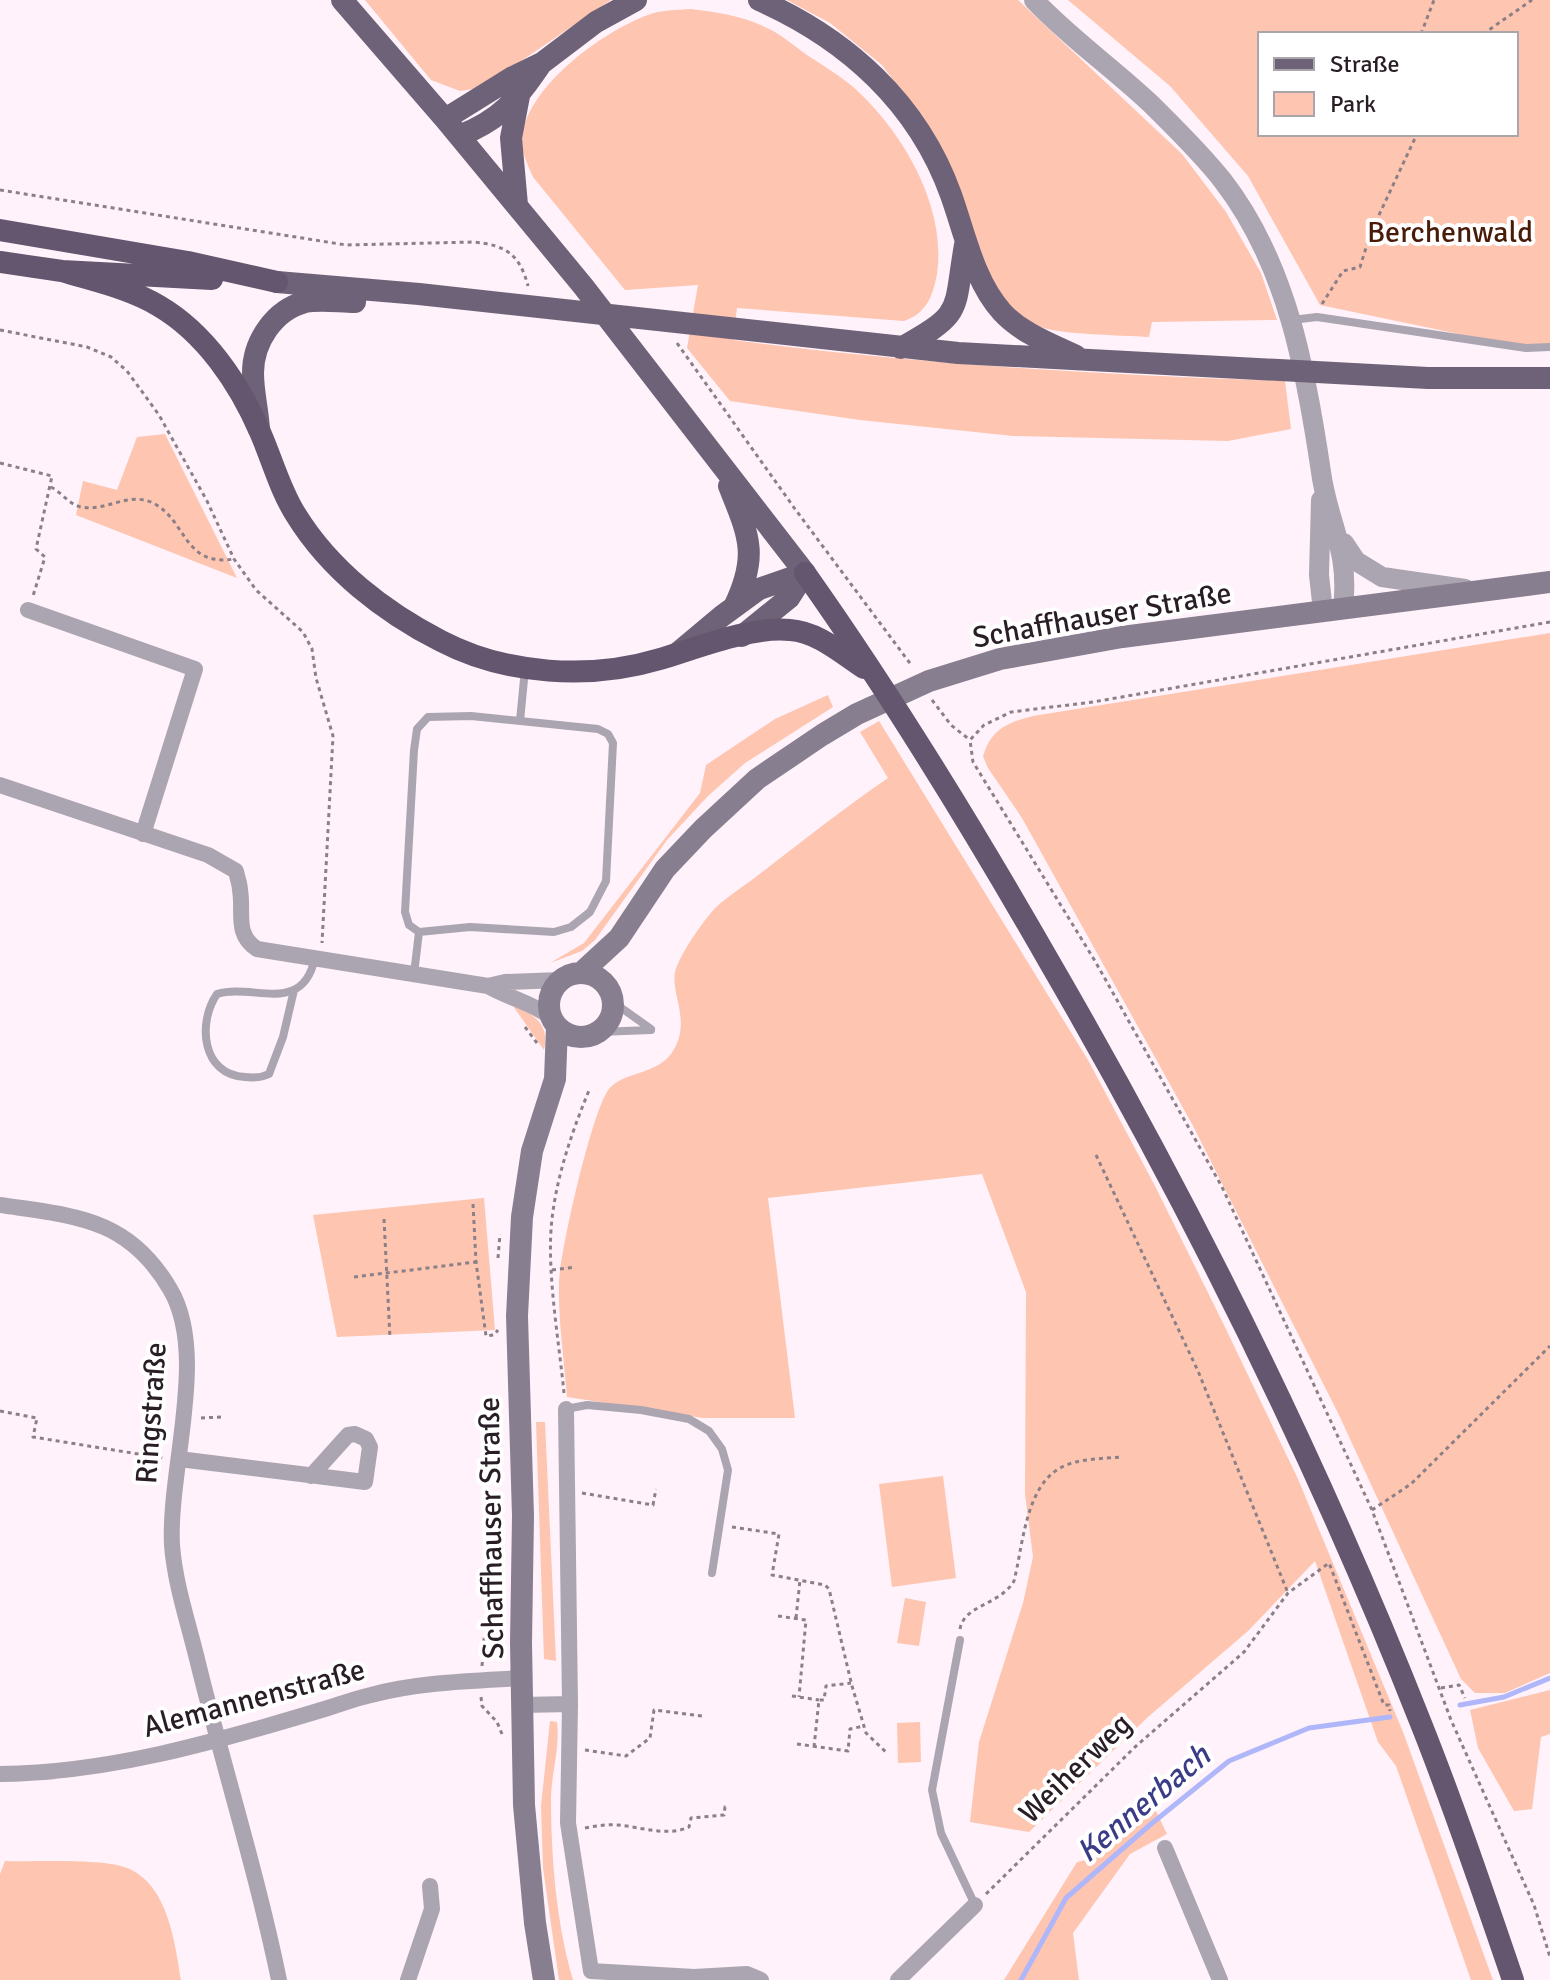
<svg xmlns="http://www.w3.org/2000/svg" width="1550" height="1980" viewBox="0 0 1550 1980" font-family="Signika,sans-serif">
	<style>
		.green { fill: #fec5b0; fill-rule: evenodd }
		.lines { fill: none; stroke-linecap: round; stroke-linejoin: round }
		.stream { stroke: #afb7fa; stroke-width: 5 }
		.path { stroke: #8c8088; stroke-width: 3; stroke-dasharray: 4 4; stroke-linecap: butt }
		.service { stroke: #aba5b1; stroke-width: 8 }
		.minor { stroke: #aba5b1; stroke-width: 16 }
		.tertiary { stroke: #aba5b1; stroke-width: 20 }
		.secondary { stroke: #877e90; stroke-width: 22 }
		.primary { stroke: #6e6278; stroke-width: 22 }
		.trunk { stroke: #63566e; stroke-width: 22 }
		.labels { text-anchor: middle; stroke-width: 8; stroke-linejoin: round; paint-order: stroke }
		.park-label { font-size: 30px; fill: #491c0a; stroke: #fff }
		.street-label { font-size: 30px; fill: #291e25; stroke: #fff }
		.water-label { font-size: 32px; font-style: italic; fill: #3b3c88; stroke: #fff }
	</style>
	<rect width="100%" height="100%" fill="#fff2fa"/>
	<path class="green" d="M365,0H611L521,61L473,89L460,91L431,80Z
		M787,0H1018L1182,154L1226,212L1261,273L1277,320L1152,322L1149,337C1121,335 1061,335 1037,326C1021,320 1005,301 995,289L912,105L882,65L830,23Z
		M1068,0H1550V347L1526,348L1320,305L1248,176L1170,86ZM1260,34H1516V134H1260Z
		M691,9C717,12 743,16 767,28C781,34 794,46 807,55C822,65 839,75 852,86C902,130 947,206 937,274C933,296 926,314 904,321L737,308L733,340C916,364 1100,375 1285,381L1291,429L1228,441L1013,436L860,420L730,401L687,348L698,285L625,290L533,177C528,165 522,154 522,141C523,89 603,31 648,15C660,10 677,10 691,9Z
		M165,434L237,578L76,515L83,481L117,490L137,437Z
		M1550,633V1673L1505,1693H1475L1461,1679L1338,1413L1192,1124L1022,818L988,768L983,756C992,728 1007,723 1033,716Z
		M828,695L833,707L745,763L708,796L667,840L595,940L582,951L550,963L584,943L700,793L706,765L775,719Z
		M879,721L1088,1060L1155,1186L1223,1323L1298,1479L1403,1732L1493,1980H1471L1396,1766L1378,1742L1315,1561L1248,1631L1148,1717L1029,1832L970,1822L979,1742L1023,1603L1033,1557L1025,1494L1026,1292L982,1174L768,1198L795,1418H703L567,1397C564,1359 558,1320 559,1282C560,1252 592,1110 609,1089C623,1072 655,1075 671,1054C695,1020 666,990 677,966C684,949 698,929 710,914C721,900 742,888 757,876C800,843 843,809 888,778L860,732Z
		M513,1006C534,1014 550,1024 544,1050Z
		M484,1198L495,1330L337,1337L313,1215Z
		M536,1422H545L556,1661L544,1659Z
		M943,1476L956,1578L892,1587L879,1484Z
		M905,1598L926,1602L919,1646L897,1643Z
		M1550,1690V1734L1541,1737L1532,1809L1514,1811L1478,1748L1470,1710Z
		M550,1721L557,1722C560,1748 552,1771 551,1796C551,1857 556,1922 573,1980H559L543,1868L541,1806Z
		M920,1722L921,1762L898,1763L897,1723Z
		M1153,1805L1167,1834L1130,1854L1073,1933L1079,1980H1004L1077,1862C1111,1857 1122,1821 1153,1805Z
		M5,1861C34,1862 102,1858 127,1868C168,1884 175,1943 181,1980H0V1874Z"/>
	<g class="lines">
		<path class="stream" d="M1460,1705L1504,1697L1550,1678
			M1021,1980L1066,1898L1151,1824L1229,1761L1309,1728L1390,1717"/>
		<path class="path" d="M1421,34L1434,0
			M1483,34L1532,0
			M0,190L346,245L474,242C506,245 520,255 528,286
			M1322,304L1343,271L1360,267L1371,232L1417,134
			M0,330L87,347L111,357L127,371L159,415L207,501L234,559L256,590L303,632L312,649L316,678L333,736L322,943
			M677,343L795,509L912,666
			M0,463L52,476L36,549L45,557L33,596
			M51,487C61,492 70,505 81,507C106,512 128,491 153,503C187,520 183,567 234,559
			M1550,622L1093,702L1011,712L984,725L970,740L973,762L1095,961L1222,1187L1372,1510L1451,1720L1534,1905L1550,1957
			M932,700L951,725L970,740
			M525,1027L537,1043
			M1096,1155L1198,1371L1288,1593
			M473,1204L476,1262L486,1336L494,1335L498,1330
			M384,1219L390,1338
			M498,1258L500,1234
			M552,1270L575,1267
			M354,1277L476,1262
			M564,1393C559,1341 546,1269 552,1219C557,1174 573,1129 590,1088
			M0,1411L37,1418L33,1437L163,1458
			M201,1418L221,1417
			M582,1493L653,1505L656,1489
			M1372,1510L1411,1484L1550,1346
			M732,1527L779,1534L772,1575L825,1585L829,1589L852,1686L866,1733L888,1754
			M778,1616L806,1620L799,1697
			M796,1618L800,1580
			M960,1629C964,1605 1000,1605 1014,1581C1023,1546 1025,1488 1060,1468C1078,1458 1102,1459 1121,1457
			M482,1666L484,1639L500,1596
			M1441,1688L1459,1685L1465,1698
			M792,1696L819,1700
			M481,1697L482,1706L497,1722L502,1734
			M797,1744L848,1751L850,1729L864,1726
			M814,1747L819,1700H824L826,1686L851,1683
			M585,1750L626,1756L650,1738L654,1710L702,1716
			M585,1828C596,1826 606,1824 618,1825C641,1827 667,1837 689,1827L691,1818L724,1815L725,1807L729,1808
			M986,1894L1135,1747L1244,1652L1288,1593L1329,1563L1384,1705H1389L1390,1711"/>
		<path class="service" d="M1292,320L1317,317L1526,348L1550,347
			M520,721L525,669
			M414,974L419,932L470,927L554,932L571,927L590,912L606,881L613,743L608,734L598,729L471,716L428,717L417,729L414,750L405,912L409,925L419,932
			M294,990L283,1037L269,1074C261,1078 254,1078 245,1077C202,1075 197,1023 217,994C254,983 302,1016 315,958
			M613,1002L651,1029
			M598,1032L651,1030
			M566,1409L587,1405L641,1410L689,1419L709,1431L722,1449L728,1470L712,1573
			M960,1640L932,1790L941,1833L975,1905"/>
		<path class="minor" d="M28,610L195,669L143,834
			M0,785L208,855L236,871C237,877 240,884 240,890C244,912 234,934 257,949L488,986C509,998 532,1003 551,1017
			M488,986L505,982L560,980
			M0,1205C74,1216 128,1217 170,1289C209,1354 168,1470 172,1545C175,1585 189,1625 198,1663C224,1769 257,1873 279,1980
			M179,1459L365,1482L370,1447L366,1439L355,1434L348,1435L311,1476
			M570,1704L568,1823L591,1971L694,1977L747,1974L761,1980
			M522,1705L570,1704L566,1409
			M0,1774C108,1773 215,1742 318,1711C336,1706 353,1699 371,1695C420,1682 472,1681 523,1678
			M1165,1848L1220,1980
			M408,1980L432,1909L430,1886
			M898,1980L975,1905"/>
		<path class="tertiary" d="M1034,0C1070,38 1114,69 1152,105C1176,129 1202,154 1223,181C1287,264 1306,370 1321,472C1328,524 1350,549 1343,608
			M1321,500L1319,575L1323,611
			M1344,543L1356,561L1382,577L1465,589"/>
		<path class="secondary" d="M581,973L619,938L665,869L703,829L757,779L822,735L857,714L929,681L1000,659L1122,637L1550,582
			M549 1005a32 32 0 1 1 64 0a32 32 0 1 1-64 0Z
			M544,1980L535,1923L524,1805L521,1643L523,1516L517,1316L522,1217L532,1151L555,1079L557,1027"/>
		<path class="primary" d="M342,0L445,119L583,286L805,573
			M759,0C847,39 918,103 951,195C965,234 974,281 1002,312C1021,333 1051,344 1076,356
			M445,119L511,78L542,63L596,22L636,0
			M459,136C500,120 517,100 541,64
			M517,205L511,138L519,96
			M277,282L419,294L958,353L1428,378H1550
			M901,348C965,312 953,313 965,245
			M259,429C258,411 253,392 253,373C253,342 274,310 305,302C321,299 339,302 355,302
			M729,486C749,536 759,555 734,607
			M742,636L789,598L805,573
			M679,652L722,616L759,589L805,573"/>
		<path class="trunk" d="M0,230L188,262L277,282
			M0,262L62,271L212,279
			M62,271C94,281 129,288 159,306C205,333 239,383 260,432C272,459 280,490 296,515C330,570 384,612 441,641C506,675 590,680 660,659C697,648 751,626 790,630C818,632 841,653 864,668
			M805,573C894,699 974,830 1050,963C1192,1208 1318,1462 1422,1726C1455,1809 1484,1895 1513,1980"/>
	</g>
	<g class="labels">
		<g class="park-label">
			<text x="1450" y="242">Berchenwald</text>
		</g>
		<g class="street-label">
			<text transform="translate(1102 615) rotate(-10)" y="10">Schaffhauser Straße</text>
			<text transform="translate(151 1413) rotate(-86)" y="10">Ringstraße</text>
			<text transform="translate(491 1528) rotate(-91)" y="10">Schaffhauser Straße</text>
			<text transform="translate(254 1698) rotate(-15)" y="10">Alemannenstraße</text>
			<text transform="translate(1075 1768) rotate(-44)" y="10">Weiherweg</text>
		</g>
		<g class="water-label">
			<text transform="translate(1143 1803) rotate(-40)" y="11">Kennerbach</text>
		</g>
	</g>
	<rect x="1258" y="32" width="260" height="104" fill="#ffffff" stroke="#a9a5a8" stroke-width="2"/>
	<rect x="1274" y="58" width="40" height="12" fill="#6e6278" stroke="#a9a5a8" stroke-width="2"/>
	<text x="1330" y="72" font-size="24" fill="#291e25">Straße</text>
	<rect x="1274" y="92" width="40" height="24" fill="#fec5b0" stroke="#a9a5a8" stroke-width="2"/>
	<text x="1330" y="112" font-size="24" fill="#291e25">Park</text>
</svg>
